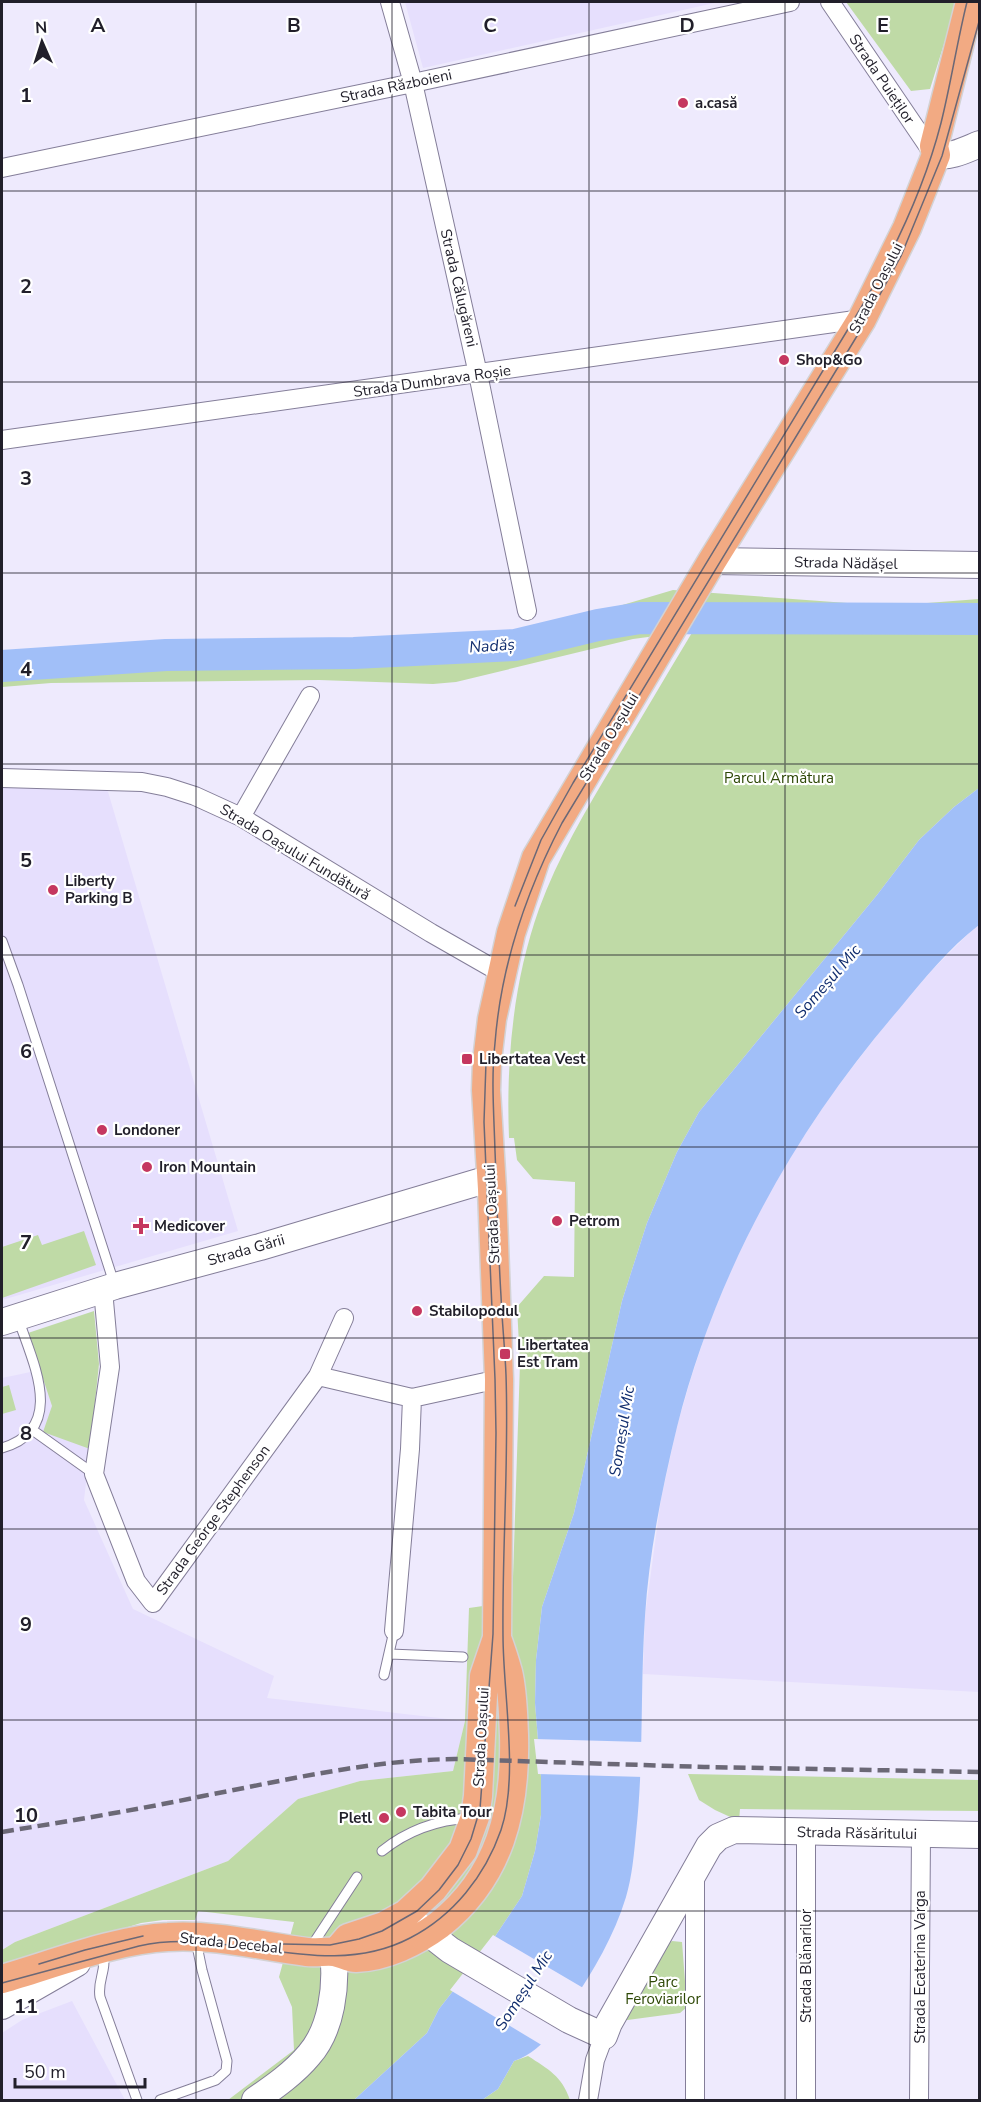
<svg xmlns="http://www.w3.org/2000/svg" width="981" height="2102" viewBox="0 0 981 2102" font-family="'Nunito Sans',sans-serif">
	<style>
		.built { fill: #e6dffd }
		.green { fill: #bfdaa6 }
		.water { fill: #a1bff8 }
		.pier { fill: #eeeafd }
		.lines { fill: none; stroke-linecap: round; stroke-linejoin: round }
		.river { stroke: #a1bff8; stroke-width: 32 }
		.lane-casing { stroke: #847e99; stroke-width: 11 }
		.street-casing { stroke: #847e99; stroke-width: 20 }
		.secondary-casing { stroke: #847e99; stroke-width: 28 }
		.primary-casing { stroke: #d3d2d4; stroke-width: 31 }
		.lane { stroke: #fff; stroke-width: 9 }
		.street { stroke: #fff; stroke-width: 18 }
		.secondary { stroke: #fff; stroke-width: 26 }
		.primary { stroke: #f2aa83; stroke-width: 28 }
		.tram { stroke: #6b6876; stroke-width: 1.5 }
		.rail { stroke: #6b6876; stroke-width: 4.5; stroke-dasharray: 12 6; stroke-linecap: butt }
		.grid { fill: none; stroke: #211f2a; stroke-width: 1.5; stroke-opacity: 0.55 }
		.poi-dot { fill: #c5375f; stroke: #fff; stroke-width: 2 }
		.labels { text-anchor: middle; stroke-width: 4.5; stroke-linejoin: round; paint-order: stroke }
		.street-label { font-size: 15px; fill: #211f2a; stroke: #fff }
		.poi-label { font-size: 15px; font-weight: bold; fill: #211f2a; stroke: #fff; text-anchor: start }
		.park-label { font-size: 15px; fill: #2e4806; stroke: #fff }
		.water-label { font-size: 16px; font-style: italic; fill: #112d6e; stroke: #fff }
		.grid-label { font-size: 20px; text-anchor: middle; font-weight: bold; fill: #211f2a; stroke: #fff; stroke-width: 4.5; stroke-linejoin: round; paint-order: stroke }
	</style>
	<rect width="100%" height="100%" fill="#eeeafd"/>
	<path class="built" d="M405,2H719L423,68Z
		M2,783L106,785L238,1231L2,1300Z
		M979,925V1692L643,1674L645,1616L661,1499L677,1426L691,1378L709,1323L732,1268L760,1210L791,1156L831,1095L885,1025L933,969L969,933Z
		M40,1370L52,1406L90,1449L84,1500L133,1609L274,1676L267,1698L465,1721L453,1771L360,1781L298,1799L228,1861L15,1942L2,1950V1378Z
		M72,2001L125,2100H2V2033L22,2020Z"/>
	<path class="green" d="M846,2H957L930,89L911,91Z
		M673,590L847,603H927L979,599V788L954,807L919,840L877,895L699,1112L677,1152L647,1223L622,1301L574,1513L542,1607L536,1660L535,1703L541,1777V1815L535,1851L522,1896L492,1941L439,2009L427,2033L354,2100H228L294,2050L292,2007L279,1977L294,1922L198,1911L195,1920H163L141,1923L2,1966V1950L15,1942L228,1861L298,1799L360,1781L453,1771L465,1721L469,1608L483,1606L512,1608L520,1363L517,1307L544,1276L574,1277L575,1182L533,1179L517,1160L514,1138H509C506,1061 513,982 539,909C558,857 587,808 616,760C642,717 667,674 693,631L633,639L456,682L433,684L319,680L51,683L2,687V654L248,644L499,639L545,628Z
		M84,1231L96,1265L2,1298V1247L38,1235L42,1245Z
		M94,1311L99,1364L90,1449L43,1432L52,1406L28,1333Z
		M9,1385L16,1410L2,1414V1387Z
		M688,1774L979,1780V1811L740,1809L739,1821L715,1810L699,1800Z
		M672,1941L682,1942L687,2007L680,2013L620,2021L663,1948Z
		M528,2056C548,2069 562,2076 570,2100H482L498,2089L514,2061Z"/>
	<path class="water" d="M979,788V925C949,948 924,979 900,1008C795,1129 716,1272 677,1427C662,1489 649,1553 645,1616C640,1689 644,1761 636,1833C634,1854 632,1877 626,1897C614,1936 594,1970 571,2004C553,2029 544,2050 514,2061L498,2089L482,2100H354L427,2033L439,2009L492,1941L522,1896L535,1851L541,1815V1777L535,1703L536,1660L542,1607L574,1513L622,1301L647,1223L677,1152L699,1112L877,895L919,840L954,807Z"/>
	<path class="pier" d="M534,1739L644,1742V1777L538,1774Z
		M493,1935L585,1989L545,2047L450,1990Z"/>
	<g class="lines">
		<path class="river" d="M2,666L166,655L354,653L515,645L598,625L640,618L980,619"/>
		<defs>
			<path id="lane" d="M2,941L18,985L114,1283
				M31,1429L94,1474
				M2,1448C68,1429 32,1361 18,1318
				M390,1654L463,1657
				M384,1675L394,1631
				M382,1851C408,1830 436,1820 470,1818
				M311,1947L357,1877
				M103,1952C107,1972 97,1980 100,1997L137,2100
				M160,2100L216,2080L226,2071L227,2061L202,1970L196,1941"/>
			<path id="street" d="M390,2L413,83L478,374L527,611
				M830,2L932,152L936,155
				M2,168L413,83L790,2
				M2,440L862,319
				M2,778L142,782L167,787L195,796L241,817L431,933L501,973
				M241,817L310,696
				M103,1290L110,1367L94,1474L136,1581L153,1603L318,1376L344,1318
				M318,1376L412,1398
				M394,1631L410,1449L412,1398L499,1379
				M806,1831V2100
				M588,2100L595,2060L604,2036
				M695,2100V1871
				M919,2100L921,1834"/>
			<path id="secondary" d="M936,155C951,158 967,149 980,144
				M712,561L980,565
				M2,1322L115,1286L260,1247L492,1178
				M413,1921L450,1950L569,2020L604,2036L609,2023L709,1846L718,1837L734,1830L980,1835
				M2,2006L77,1963
				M255,2100C274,2087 294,2073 309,2055C332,2029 337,1985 333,1952"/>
			<path id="primary" d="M336,1952L348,1938L384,1926L406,1914L433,1889L463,1850L475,1817L478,1796L484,1676L497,1638
				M2,1979C51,1965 117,1939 168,1937C215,1934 261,1946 307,1952C316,1953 326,1951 334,1952C342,1953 348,1958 356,1958C385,1957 416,1942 439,1925C500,1877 516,1810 514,1735C513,1715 513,1692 508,1672C505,1661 501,1649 497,1638L499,1379L492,1189L486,1090L487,1061L492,1019L511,933L536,858L712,561L862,319L907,228L936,155L934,146L970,2"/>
		</defs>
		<use href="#lane" class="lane-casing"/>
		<use href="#street" class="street-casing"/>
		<use href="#secondary" class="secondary-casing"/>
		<use href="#primary" class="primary-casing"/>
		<use href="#lane" class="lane"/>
		<use href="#street" class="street"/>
		<use href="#secondary" class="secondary"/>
		<use href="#primary" class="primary"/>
		<path class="tram" d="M515,906L541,840L573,783L853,321C890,260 923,193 941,123C951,83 957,42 967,2
			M283,1944L330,1945L359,1939L382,1931L417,1911L439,1890L458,1865L471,1839L480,1809L493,1634L496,1433L495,1379L484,1122L486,1062
			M39,1964L85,1950L143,1936
			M2,1983L139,1946C228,1926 324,1983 410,1938C453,1916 485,1876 501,1830C519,1777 503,1693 503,1636C502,1549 509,1462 506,1375C505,1349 502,1322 501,1296C498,1248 497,1199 495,1151C494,1115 491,1079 495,1043C501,965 526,892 562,823L860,331L901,256L942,156L980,18"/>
		<path class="rail" d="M2,1832C69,1821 136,1810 203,1796C287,1780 369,1760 455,1759L704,1767L980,1772"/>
	</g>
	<path class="grid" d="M196,2V2100M392,2V2100M589,2V2100M785,2V2100M2,191H980M2,382H980M2,573H980M2,764H980M2,955H980M2,1147H980M2,1338H980M2,1529H980M2,1720H980M2,1911H980"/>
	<g class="poi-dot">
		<circle cx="683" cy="103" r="6"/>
		<circle cx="784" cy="360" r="6"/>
		<circle cx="53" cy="890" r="6"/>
		<rect x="461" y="1053" width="12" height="12" rx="3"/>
		<circle cx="102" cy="1130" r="6"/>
		<circle cx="147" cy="1167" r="6"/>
		<circle cx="557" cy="1221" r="6"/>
		<path d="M138 1217h6v6h6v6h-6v6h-6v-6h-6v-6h6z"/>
		<circle cx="417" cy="1311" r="6"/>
		<rect x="499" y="1348" width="12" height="12" rx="3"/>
		<circle cx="401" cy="1812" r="6"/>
		<circle cx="384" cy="1818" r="6"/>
	</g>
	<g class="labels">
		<g class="street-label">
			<text transform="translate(882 79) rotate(56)" y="5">Strada Puieților</text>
			<text transform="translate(396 86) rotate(-12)" y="5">Strada Războieni</text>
			<text transform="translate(459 288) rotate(77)" y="5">Strada Călugăreni</text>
			<text transform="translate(876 288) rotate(-63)" y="5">Strada Oașului</text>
			<text transform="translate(432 381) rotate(-8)" y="5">Strada Dumbrava Roșie</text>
			<text transform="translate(846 563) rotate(1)" y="5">Strada Nădășel</text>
			<text transform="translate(609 737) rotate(-59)" y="5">Strada Oașului</text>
			<text transform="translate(295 852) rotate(31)" y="5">Strada Oașului Fundătură</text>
			<text transform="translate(492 1214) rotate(-93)" y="5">Strada Oașului</text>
			<text transform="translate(246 1250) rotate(-16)" y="5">Strada Gării</text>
			<text transform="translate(213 1520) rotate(-54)" y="5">Strada George Stephenson</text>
			<text transform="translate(481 1737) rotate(-87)" y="5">Strada Oașului</text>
			<text transform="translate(857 1833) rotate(1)" y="5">Strada Răsăritului</text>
			<text transform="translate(231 1943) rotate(6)" y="5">Strada Decebal</text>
			<text transform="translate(806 1966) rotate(-90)" y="5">Strada Blănarilor</text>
			<text transform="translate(920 1967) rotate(-90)" y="5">Strada Ecaterina Varga</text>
		</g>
		<g class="poi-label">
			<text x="695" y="108">a.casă</text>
			<text x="796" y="365">Shop&amp;Go</text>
			<text x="65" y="886">Liberty<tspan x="65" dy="17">Parking B</tspan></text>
			<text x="479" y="1064">Libertatea Vest</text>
			<text x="114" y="1135">Londoner</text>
			<text x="159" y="1172">Iron Mountain</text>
			<text x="569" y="1226">Petrom</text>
			<text x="154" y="1231">Medicover</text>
			<text x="429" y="1316">Stabilopodul</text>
			<text x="517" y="1350">Libertatea<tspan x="517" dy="17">Est Tram</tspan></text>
			<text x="413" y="1817">Tabita Tour</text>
			<text x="372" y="1823" text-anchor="end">Pletl</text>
		</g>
		<g class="park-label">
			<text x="779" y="783">Parcul Armătura</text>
			<text x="663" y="1987">Parc<tspan x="663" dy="17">Feroviarilor</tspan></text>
		</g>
		<g class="water-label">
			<text transform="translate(492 645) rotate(-4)" y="6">Nadăș</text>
			<text transform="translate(827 981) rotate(-49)" y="6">Someșul Mic</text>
			<text transform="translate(621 1431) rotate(-81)" y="6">Someșul Mic</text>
			<text transform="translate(523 1990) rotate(-57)" y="6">Someșul Mic</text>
		</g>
	</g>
	<g class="grid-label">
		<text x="98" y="32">A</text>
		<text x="294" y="32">B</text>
		<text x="490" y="32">C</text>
		<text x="687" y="32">D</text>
		<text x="883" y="32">E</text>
		<text x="26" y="102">1</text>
		<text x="26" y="293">2</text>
		<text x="26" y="485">3</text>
		<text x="26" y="676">4</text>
		<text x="26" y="867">5</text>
		<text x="26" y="1058">6</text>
		<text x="26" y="1249">7</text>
		<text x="26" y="1440">8</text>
		<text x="26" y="1631">9</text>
		<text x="26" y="1822">10</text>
		<text x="26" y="2013">11</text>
	</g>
	<rect width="981" height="2102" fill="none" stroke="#211f2a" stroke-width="6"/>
	<g transform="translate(42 42) rotate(357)" stroke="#ffffff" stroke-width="4.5" paint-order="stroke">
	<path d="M0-4.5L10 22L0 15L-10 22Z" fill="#211f2a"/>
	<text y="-9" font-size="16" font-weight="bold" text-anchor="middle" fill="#211f2a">N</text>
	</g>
	<path d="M15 2078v9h130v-9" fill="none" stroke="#211f2a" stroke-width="3"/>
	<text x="24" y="2078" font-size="18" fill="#211f2a" stroke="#ffffff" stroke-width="4.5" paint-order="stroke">50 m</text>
</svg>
